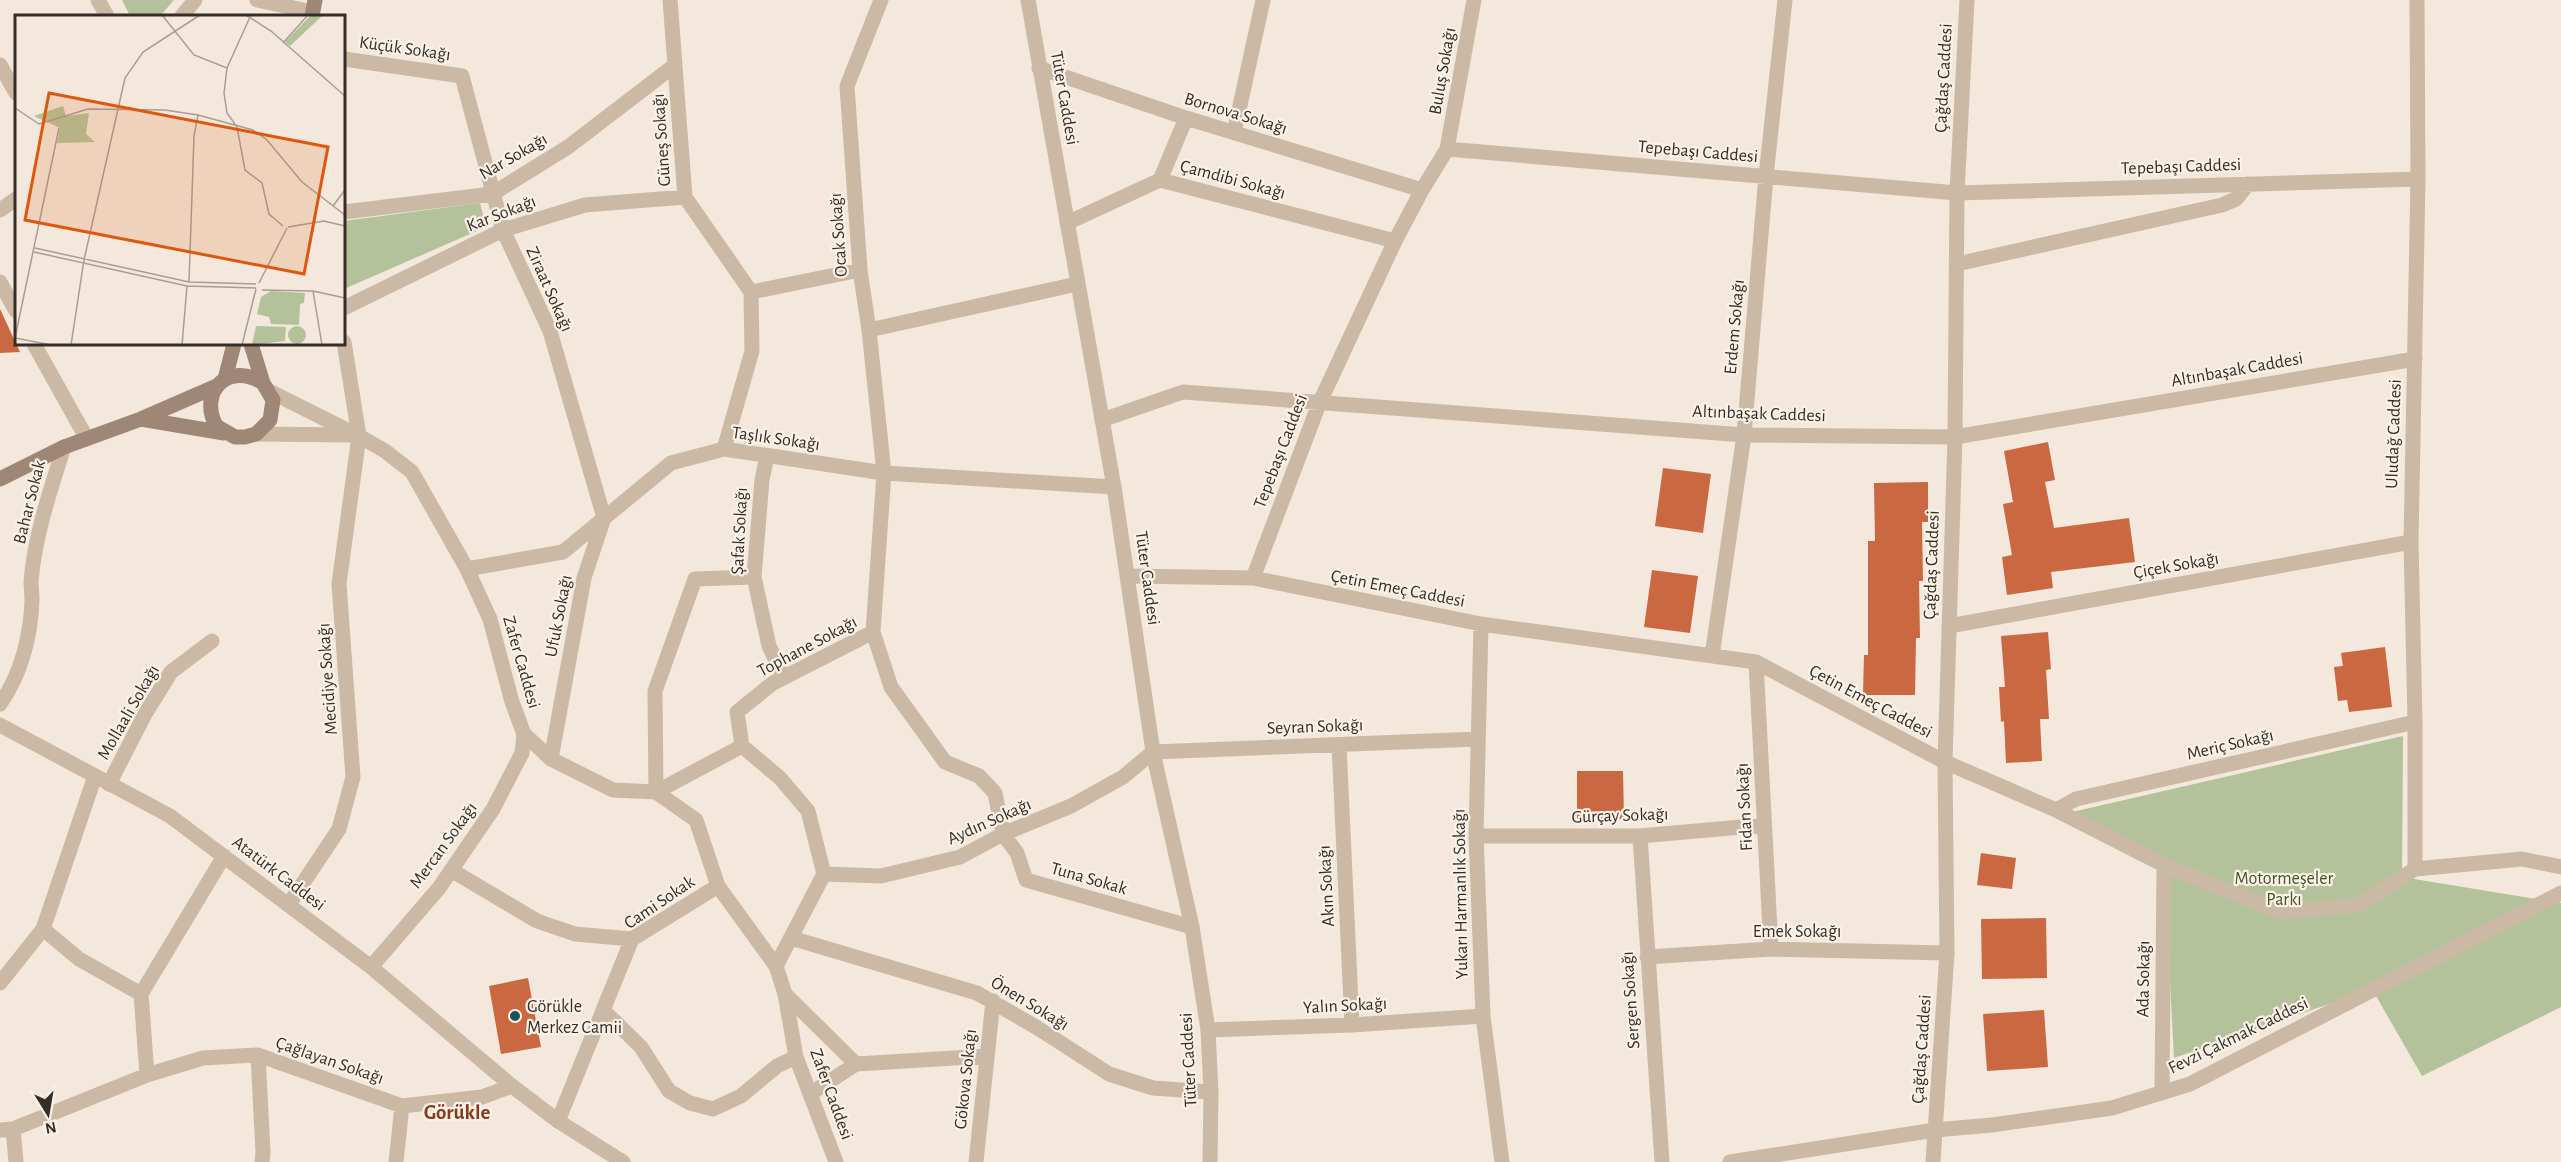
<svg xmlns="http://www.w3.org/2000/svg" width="2561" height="1162" viewBox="0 0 2561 1162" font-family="'Alegreya Sans',sans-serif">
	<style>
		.green { fill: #b3c29a }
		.building { fill: #ca6841 }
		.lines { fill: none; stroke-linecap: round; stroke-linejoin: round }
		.minor { stroke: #cbb9a6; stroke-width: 15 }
		.tertiary { stroke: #cbb9a6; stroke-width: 15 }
		.secondary { stroke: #9f8777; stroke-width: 15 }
		.poi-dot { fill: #1b535a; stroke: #faf2e7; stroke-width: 2 }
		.labels { text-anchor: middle; stroke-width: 4.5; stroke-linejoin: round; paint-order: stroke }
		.street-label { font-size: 18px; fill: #372d27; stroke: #faf2e7 }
		.park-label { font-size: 18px; fill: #44562a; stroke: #faf2e7 }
		.poi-label { font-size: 18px; fill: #372d27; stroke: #faf2e7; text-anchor: start }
		.quarter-label { font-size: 21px; font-weight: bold; fill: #883c1e; stroke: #faf2e7 }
		.inset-road { fill: none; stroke: #a89d93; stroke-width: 1.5 }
		.view { fill: #df570d; fill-opacity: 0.15; stroke: #df570d; stroke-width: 3 }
		.inset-edge { fill: none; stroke: #372d27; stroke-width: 3 }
	</style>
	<rect width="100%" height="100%" fill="#f3e8db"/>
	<path class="green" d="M122,0H174L160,16H130Z
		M480,203L486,227L344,289V221Z
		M2403,736L2402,877L2561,903V1007L2422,1076L2372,989L2174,1058L2164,865L2072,812Z"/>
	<path class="building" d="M0,309L20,352L0,353Z
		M2048,442L2055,480L2045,482L2054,528L2129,518L2135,562L2051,572L2053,588L2007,595L2002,557L2012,555L2003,504L2013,502L2004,451Z
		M1663,468L1711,474L1703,533L1655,526Z
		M1928,482V522H1922L1923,581H1919L1920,638H1916L1915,695H1863L1864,655H1868V541H1875L1874,483Z
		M1652,570L1698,576L1690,633L1644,627Z
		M2048,632L2051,669L2046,670L2049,719H2040L2042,761L2006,763L2004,721L2001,722L1999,687H2005L2001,636Z
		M2385,647L2392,707L2349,712L2347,700L2338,701L2334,667L2343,666L2341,653Z
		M1577,771H1623L1624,819H1577Z
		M1981,853L2016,858L2012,889L1977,885Z
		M2046,918L2047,978L1982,979L1981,919Z
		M528,978L541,1047L501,1054L489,986Z
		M2044,1010L2048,1067L1987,1071L1983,1014Z"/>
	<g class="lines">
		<path class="minor" d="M98,0L107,16
			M257,0L312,12
			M670,0L685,197L751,292
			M182,16L195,0
			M344,59L462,76L503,230L550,331L604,518L584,578L551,759
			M0,65L16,93
			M1039,68L1186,118L1422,190
			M1234,133L1263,0
			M1447,149L1474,0
			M1160,180L1186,118
			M0,210L16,199
			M344,212L492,194L568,147L675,65
			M1067,223L1160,180L1395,241
			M1957,264L2222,205L2236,199L2248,184
			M0,282L16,311
			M344,308L503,230L585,205L685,197
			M869,330L1077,284
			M34,344L87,439
			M1102,420L1183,392L1744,435L1955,437L2415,359
			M724,449L752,351L751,292L860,270
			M767,456L762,480L754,577L769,646L784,677
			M467,569L563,552L671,463L724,449L884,473L1114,487
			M1128,576L1253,578L1481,624L1756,662L1945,762L2056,810L2164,865L2280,912L2359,905L2415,869L2522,859L2561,867
			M754,577L695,579L655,691L656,792L742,746L737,712L773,683L873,632L884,473L869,330L860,270L847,86L881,0
			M1253,578L1319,404L1395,241L1422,190L1447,149L1957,193L2418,179
			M1481,624L1476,836L1483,1016L1502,1162
			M1949,626L2411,542
			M873,632L891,687L945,762L979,776L995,793L1003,834L1017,853L1026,880L1192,927
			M1712,656L1744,435L1766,176L1785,0
			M1756,662L1771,949
			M0,704C21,675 31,635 32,600C32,594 31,587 31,581C35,535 50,491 64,447
			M1339,745L1352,1025
			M742,746L780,778L808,811L824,874L776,966
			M109,784L145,714L171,672L212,641
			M2056,810L2076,799L2415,722
			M1476,836H1640L1764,825
			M1640,836L1662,1162
			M451,870L537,921L575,934L632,939
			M824,874L881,876L960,857L1003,834L1071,806L1123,777L1153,752L1478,739
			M289,904L339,829L353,777L339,584L359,436L344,342
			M43,929L79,959L141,994L147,1075
			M791,938L977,993L1036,1027L1109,1074L1153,1088L1211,1092
			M1647,957L1771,949L1947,953
			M371,967L439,888L493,809L522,753L524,734
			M0,983L43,929L95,776
			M141,994L224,856
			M785,994L856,1064
			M603,1010L641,1047L669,1091L690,1103L713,1109L741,1096L777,1066L796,1057
			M1208,1030L1352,1025L1483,1016
			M258,1055L263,1152L262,1162
			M2162,1093L2164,865
			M810,1094L856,1064L987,1056
			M558,1121L632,939L718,886
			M13,1129L16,1162
			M0,1130L13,1129L147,1075L203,1058L258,1055L402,1106L482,1097L512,1086
			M396,1162L402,1106
			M976,1162L993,1001"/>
		<path class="tertiary" d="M1028,0L1114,487L1153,752L1192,927L1208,1030L1211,1092L1210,1162
			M269,391L359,436L385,451L412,472L467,569L490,619L512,702L524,734L551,759L613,790L656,792L696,820L718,886L776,966L785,994L796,1057L836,1162
			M256,434L353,435
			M0,725L170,816L371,967L512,1086L558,1121L623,1162
			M2415,869V722L2411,542L2418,179L2417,0
			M1730,1162L1935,1130L1992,1125L2112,1108L2190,1084L2561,893
			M1933,1162L1947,953L1945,762L1955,437L1957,193L1967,0"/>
		<path class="secondary" d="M312,16L315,0
			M251,344L263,383L273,400L270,420L256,434L245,437H235L216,426C198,391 229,361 263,383
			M225,379L234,344
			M141,419L224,433
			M0,479L64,447L141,419L217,386"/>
	</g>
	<circle class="poi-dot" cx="515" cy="1016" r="6"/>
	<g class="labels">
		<g class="street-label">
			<text transform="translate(405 48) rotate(8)" y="6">Küçük Sokağı</text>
			<text transform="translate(1442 71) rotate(-80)" y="6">Buluş Sokağı</text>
			<text transform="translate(1943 78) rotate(-87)" y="6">Çağdaş Caddesi</text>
			<text transform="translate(1065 98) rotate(80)" y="6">Tüter Caddesi</text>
			<text transform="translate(1236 113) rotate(17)" y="6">Bornova Sokağı</text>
			<text transform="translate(661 140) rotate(-94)" y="6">Güneş Sokağı</text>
			<text transform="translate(1698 151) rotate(5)" y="6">Tepebaşı Caddesi</text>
			<text transform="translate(513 156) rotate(-30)" y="6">Nar Sokağı</text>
			<text transform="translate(2181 166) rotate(-2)" y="6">Tepebaşı Caddesi</text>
			<text transform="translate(1233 179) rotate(15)" y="6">Çamdibi Sokağı</text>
			<text transform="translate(501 213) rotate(-21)" y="6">Kar Sokağı</text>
			<text transform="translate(838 235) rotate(-94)" y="6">Ocak Sokağı</text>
			<text transform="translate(550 289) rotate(66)" y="6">Ziraat Sokağı</text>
			<text transform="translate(1734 327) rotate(-85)" y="6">Erdem Sokağı</text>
			<text transform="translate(2237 369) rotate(-10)" y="6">Altınbaşak Caddesi</text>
			<text transform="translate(1759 413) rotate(2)" y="6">Altınbaşak Caddesi</text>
			<text transform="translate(2393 434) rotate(-88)" y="6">Uludağ Caddesi</text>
			<text transform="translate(776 438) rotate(8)" y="6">Taşlık Sokağı</text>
			<text transform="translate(1280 451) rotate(-69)" y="6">Tepebaşı Caddesi</text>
			<text transform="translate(29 502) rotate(-76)" y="6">Bahar Sokak</text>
			<text transform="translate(739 531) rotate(-87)" y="6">Şafak Sokağı</text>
			<text transform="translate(1931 565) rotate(-88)" y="6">Çağdaş Caddesi</text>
			<text transform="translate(2176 565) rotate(-10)" y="6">Çiçek Sokağı</text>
			<text transform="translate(1148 578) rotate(82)" y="6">Tüter Caddesi</text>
			<text transform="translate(1398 588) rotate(11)" y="6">Çetin Emeç Caddesi</text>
			<text transform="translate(558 616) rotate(-79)" y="6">Ufuk Sokağı</text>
			<text transform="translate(807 646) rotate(-28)" y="6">Tophane Sokağı</text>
			<text transform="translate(522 662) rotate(74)" y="6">Zafer Caddesi</text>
			<text transform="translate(327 679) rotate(-94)" y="6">Mecidiye Sokağı</text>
			<text transform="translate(1871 701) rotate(28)" y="6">Çetin Emeç Caddesi</text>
			<text transform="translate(128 712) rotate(-60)" y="6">Mollaali Sokağı</text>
			<text transform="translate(1315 726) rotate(-2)" y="6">Seyran Sokağı</text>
			<text transform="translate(2230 744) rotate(-13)" y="6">Meriç Sokağı</text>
			<text transform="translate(1744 807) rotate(-93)" y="6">Fidan Sokağı</text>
			<text transform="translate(1620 815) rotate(-2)" y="6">Gürçay Sokağı</text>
			<text transform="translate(989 821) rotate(-24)" y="6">Aydın Sokağı</text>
			<text transform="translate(443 845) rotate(-54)" y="6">Mercan Sokağı</text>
			<text transform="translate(279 873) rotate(37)" y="6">Atatürk Caddesi</text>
			<text transform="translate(1089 878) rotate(16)" y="6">Tuna Sokak</text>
			<text transform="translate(1326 886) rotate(-93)" y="6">Akın Sokağı</text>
			<text transform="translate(1460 894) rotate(-91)" y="6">Yukarı Harmanlık Sokağı</text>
			<text transform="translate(659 902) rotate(-34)" y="6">Cami Sokak</text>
			<text x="1797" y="937">Emek Sokağı</text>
			<text transform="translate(2143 979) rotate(-89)" y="6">Ada Sokağı</text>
			<text transform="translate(1630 1000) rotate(-94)" y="6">Sergen Sokağı</text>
			<text transform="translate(1030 1003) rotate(31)" y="6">Önen Sokağı</text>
			<text transform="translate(1345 1005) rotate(-3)" y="6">Yalın Sokağı</text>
			<text transform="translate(2238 1035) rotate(-26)" y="6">Fevzi Çakmak Caddesi</text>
			<text transform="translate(1921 1049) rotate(-86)" y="6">Çağdaş Caddesi</text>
			<text transform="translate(330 1060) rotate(19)" y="6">Çağlayan Sokağı</text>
			<text transform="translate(1188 1060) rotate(-93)" y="6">Tüter Caddesi</text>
			<text transform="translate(965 1079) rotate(-84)" y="6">Gökova Sokağı</text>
			<text transform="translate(832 1094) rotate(70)" y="6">Zafer Caddesi</text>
		</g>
		<g class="park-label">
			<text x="2284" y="884">Motormeşeler<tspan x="2284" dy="21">Parkı</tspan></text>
		</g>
		<g class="poi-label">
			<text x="527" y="1012">Görükle<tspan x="527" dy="21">Merkez Camii</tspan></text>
		</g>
		<g class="quarter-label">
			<text x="457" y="1119">Görükle</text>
		</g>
	</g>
	<g transform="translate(15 15)">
		<rect width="330" height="330" fill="#f3e8db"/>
		<path d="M296,0L307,1L275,31L270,27ZM48,91L51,101L74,98L71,119L80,127L42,128L45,113L19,101ZM256,276L290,278L289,288L285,289L284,310L256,309L254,302L242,299L246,282ZM241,311L271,312L270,326L237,330ZM273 320a9 9 0 1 1 18 0a9 9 0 1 1-18 0Z" fill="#b3c29a"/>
		<path class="inset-road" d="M147,0L179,40L212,53M231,0L256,16L330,81M235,2L212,53L209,78L212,98L222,112L230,155L247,168L254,199L268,211M268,28L293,0M0,93L24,109L73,94L150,95L183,100L238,115L252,125L287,167L330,200M318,191L330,175M273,212L309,206L330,211M20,233L174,267L241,269M19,237L172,271L241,273M174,267L179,121L183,100M244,268L272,213M247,275L298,276L330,283M298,276L307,330M36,330L0,323L44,113M56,330L69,245L110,63L128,37L185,0M167,330L172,271M227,330L241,274"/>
		<path class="view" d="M34,78L313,132L289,259L10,205Z"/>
		<rect width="330" height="330" class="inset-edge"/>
	</g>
	<g transform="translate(48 1114) rotate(169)" stroke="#faf2e7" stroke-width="4.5" paint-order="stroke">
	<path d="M0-4.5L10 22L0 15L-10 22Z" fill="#372d27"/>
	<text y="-9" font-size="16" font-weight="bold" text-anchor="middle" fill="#372d27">N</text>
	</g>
</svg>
